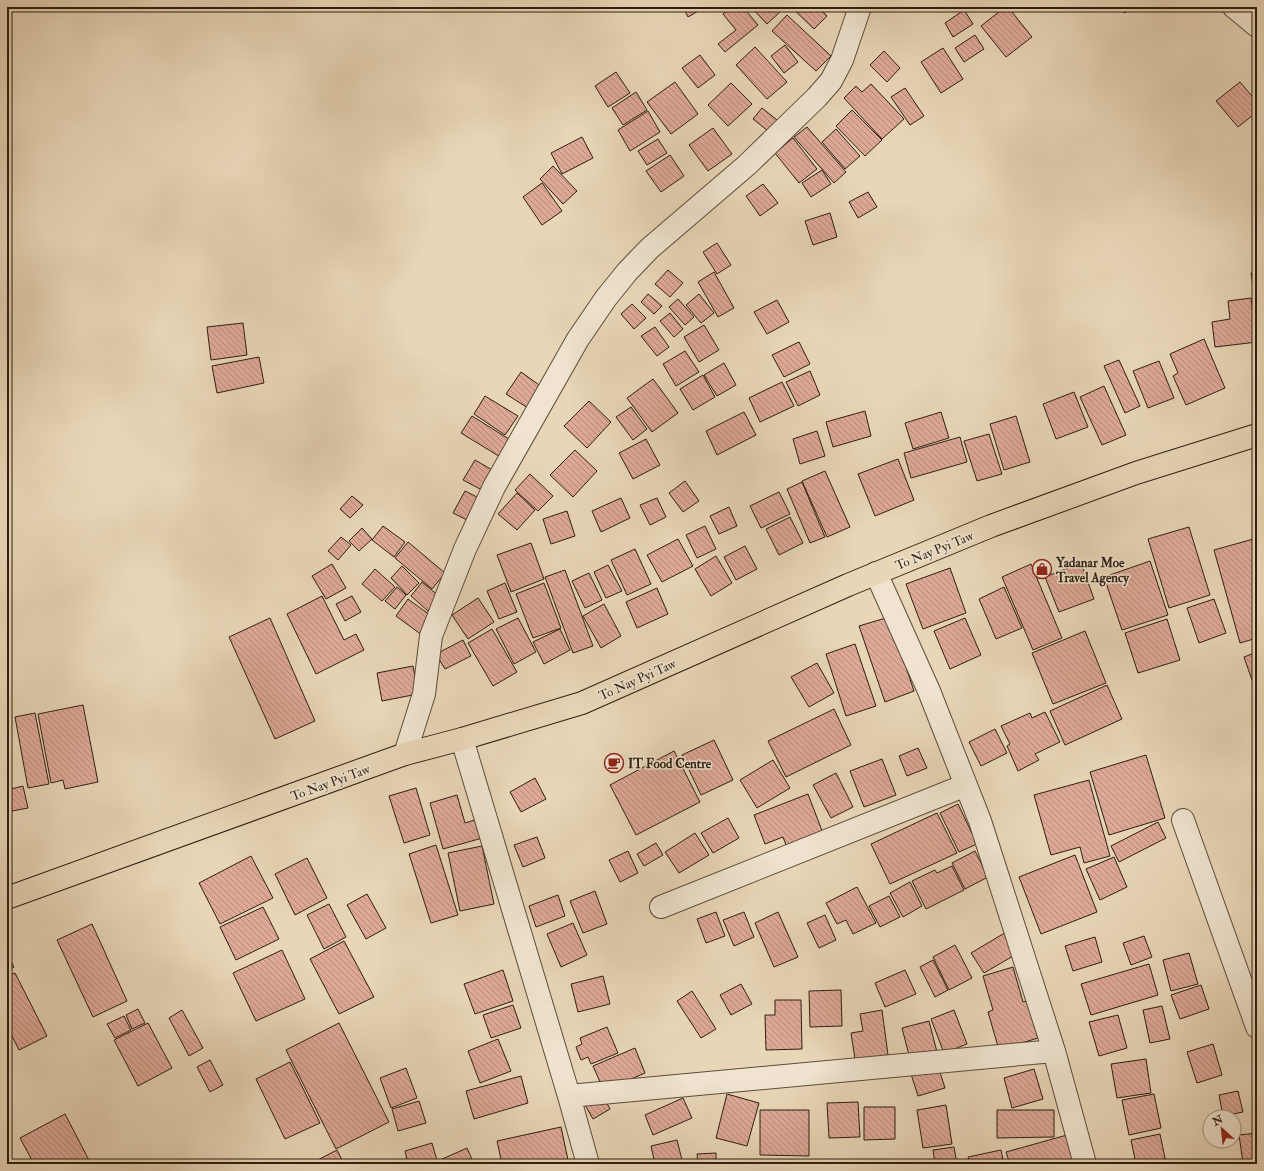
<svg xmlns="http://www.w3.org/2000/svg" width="1264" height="1171" viewBox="0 0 1264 1171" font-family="'IM FELL Double Pica',serif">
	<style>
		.building { fill: url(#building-back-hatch); stroke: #2d1e10 }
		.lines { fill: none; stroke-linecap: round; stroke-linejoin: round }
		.street-casing { stroke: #5c4c3a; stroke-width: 24 }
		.primary-casing { stroke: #2d1e10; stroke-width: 24 }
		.street { stroke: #f0e4d0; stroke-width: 22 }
		.primary { stroke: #e8d6b7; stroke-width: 22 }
		.labels { text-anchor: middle; stroke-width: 3; stroke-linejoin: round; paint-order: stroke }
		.street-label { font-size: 13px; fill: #2d1e10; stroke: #f0e4d0 }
		.poi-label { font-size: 13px; font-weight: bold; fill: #2d1e10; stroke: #f0e4d0; text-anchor: start }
	</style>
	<defs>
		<pattern id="building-back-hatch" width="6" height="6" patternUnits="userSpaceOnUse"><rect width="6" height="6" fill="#dfa998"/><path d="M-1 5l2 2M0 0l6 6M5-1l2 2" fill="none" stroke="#b5897b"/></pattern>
	</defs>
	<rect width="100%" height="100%" fill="#e8d6b7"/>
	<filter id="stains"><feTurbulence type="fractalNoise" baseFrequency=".005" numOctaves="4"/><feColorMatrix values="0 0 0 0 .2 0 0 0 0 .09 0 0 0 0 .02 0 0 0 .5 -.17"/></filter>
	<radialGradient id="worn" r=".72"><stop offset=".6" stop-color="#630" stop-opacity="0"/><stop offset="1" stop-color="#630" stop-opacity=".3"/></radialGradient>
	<path class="building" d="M683,7H705L688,17Z
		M732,7H743L758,25L725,52L718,44L736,30L723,14Z
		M751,7H779L782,10L767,24Z
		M791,7H818L827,16L814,29Z
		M1005,7H1008L1032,37L1006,57L981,26Z
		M1116,7H1129L1125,13Z
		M964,10L973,24L953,37L945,23Z
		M787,15L831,56L816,71L772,31Z
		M975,35L984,49L964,62L955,48Z
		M785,45L798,62L784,73L771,56Z
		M755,47L787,82L767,99L736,65Z
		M943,48L963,79L941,93L921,62Z
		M884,51L900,68L887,82L870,65Z
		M700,55L715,75L698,88L682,68Z
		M616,72L630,93L608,107L595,86Z
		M675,82L698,114L671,134L647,102Z
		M1240,82L1257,102V112L1238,127L1216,101Z
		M731,83L752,104L728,126L708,105Z
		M871,84L904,119L882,139L844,98L856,86L862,92Z
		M905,88L924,116L910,125L891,97Z
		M636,92L647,110L623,125L612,108Z
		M762,108L777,120L768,131L753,119Z
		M852,110L882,140L865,156L836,126Z
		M648,111L660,132L630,151L618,130Z
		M807,127L846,172L834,183L794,137Z
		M713,128L732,154L708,171L689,145Z
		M836,129L860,156L845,169L822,142Z
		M582,137L593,158L562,174L551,153Z
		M793,138L817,169L799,183L775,153Z
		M658,139L667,153L647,165L638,151Z
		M670,155L684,176L661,192L646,171Z
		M553,166L577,191L563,204L540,179Z
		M822,170L831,184L811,197L802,183Z
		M542,183L562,211L542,225L523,197Z
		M763,184L778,203L760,216L746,196Z
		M868,192L877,207L858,218L849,202Z
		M830,213L837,237L813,245L805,221Z
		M717,243L731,265L717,274L703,252Z
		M668,270L683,283L670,297L655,284Z
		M714,272L734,308L718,317L698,282Z
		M1257,272V306H1256L1251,273Z
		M648,294L662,306L654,314L641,302Z
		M699,294L714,313L701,323L686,305Z
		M1251,298L1257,342L1215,347L1212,322L1230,319L1228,301Z
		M678,299L694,317L685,325L669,307Z
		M777,300L789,322L767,334L754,312Z
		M632,304L646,318L634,329L621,314Z
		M670,313L683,329L674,337L660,321Z
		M243,323L247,355L211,360L207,327Z
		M704,325L719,350L699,362L684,337Z
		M655,327L669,347L657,356L641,336Z
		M1204,339L1225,388L1186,405L1173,376L1178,373L1170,354Z
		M799,342L810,364L784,377L772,355Z
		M685,351L699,372L676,386L663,364Z
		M259,357L264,383L217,393L212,366Z
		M1119,360L1140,406L1125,413L1104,366Z
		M1159,361L1174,398L1148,408L1133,371Z
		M724,363L736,385L717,396L704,375Z
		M810,371L820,395L798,406L786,382Z
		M521,372L542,387L528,408L506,394Z
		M703,375L715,397L693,410L680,389Z
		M653,379L678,413L652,432L627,398Z
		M782,382L794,406L760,422L749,398Z
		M1104,386L1126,435L1102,445L1080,397Z
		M1074,392L1088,427L1056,439L1043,404Z
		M485,396L518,416L505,435L474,414Z
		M589,401L611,422L587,448L564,426Z
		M631,407L647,429L633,440L616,417Z
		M865,411L871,436L833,447L826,422Z
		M744,412L756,435L717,455L706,431Z
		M941,412L949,438L913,449L905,423Z
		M472,416L512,441L502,458L461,433Z
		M1016,416L1030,462L1004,470L990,424Z
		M817,431L825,456L800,464L793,439Z
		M989,434L1002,474L977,481L964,441Z
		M960,437L967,462L911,478L904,453Z
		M646,439L660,465L633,479L619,453Z
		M575,450L597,471L573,497L550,475Z
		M898,459L914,500L875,516L858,474Z
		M475,460L494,471L482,490L463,480Z
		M825,471L850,527L827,537L802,481Z
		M530,474L553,496L538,511L515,490Z
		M685,481L699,501L683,512L669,493Z
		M802,482L825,537L810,543L787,489Z
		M465,491L479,498L467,520L453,513Z
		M779,492L790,514L761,528L750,506Z
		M517,493L535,510L517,530L498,514Z
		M352,496L363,505L350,518L340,509Z
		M621,498L630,518L601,532L592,511Z
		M657,498L666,517L650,525L640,505Z
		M729,507L737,526L719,534L710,516Z
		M567,511L575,536L551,544L543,519Z
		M790,517L803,543L779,555L766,529Z
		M383,526L405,542L394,557L372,540Z
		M705,526L716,549L697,558L686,535Z
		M1189,527L1210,595L1169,608L1148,539Z
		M362,528L372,539L359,551L349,541Z
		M341,537L351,545L338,560L328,551Z
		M1257,538V638L1240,643L1214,550Z
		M678,539L693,566L662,582L647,555Z
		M408,542L445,573L432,589L395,558Z
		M531,543L544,579L511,592L497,555Z
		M745,546L757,569L736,580L724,557Z
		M635,549L651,584L627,595L611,560Z
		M716,556L732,583L711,596L695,569Z
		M1150,561L1168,615L1122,630L1104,577Z
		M1081,563L1094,599L1059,612L1045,577Z
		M332,564L346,588L326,599L312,576Z
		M1031,564L1062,638L1033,650L1002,577Z
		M608,565L622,591L606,598L594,572Z
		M402,566L419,583L407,595L391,578Z
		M950,568L966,613L923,629L906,584Z
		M375,569L395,587L382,601L362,584Z
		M565,570L593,646L573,653L545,577Z
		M589,573L602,600L585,608L572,581Z
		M422,582L440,597L428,611L411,596Z
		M505,583L517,612L499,619L487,591Z
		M544,583L561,628L533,638L516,594Z
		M397,587L406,595L395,609L385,601Z
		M1004,587L1022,628L996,639L979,599Z
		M657,588L668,614L637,628L626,602Z
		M322,596L344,640L356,634L364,650L316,674L287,614Z
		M352,596L361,612L345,621L336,604Z
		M478,598L494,622L468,639L452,615Z
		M408,599L434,618L422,635L396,616Z
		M1214,599L1226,633L1199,643L1187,608Z
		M604,604L621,636L601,648L583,616Z
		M889,617L914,691L885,702L859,626Z
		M270,618L315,721L275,739L229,637Z
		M518,618L536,652L514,664L496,629Z
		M965,618L981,655L950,669L934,631Z
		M1167,619L1180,660L1138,673L1125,633Z
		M492,629L517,672L493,686L468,643Z
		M560,629L570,650L544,664L533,642Z
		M1085,631L1106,683L1053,704L1032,653Z
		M463,640L471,656L445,669L436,654Z
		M855,644L876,706L846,716L826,654Z
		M1257,652V682L1253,683L1244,657Z
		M817,663L834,693L809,707L791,677Z
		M413,666L418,694L382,701L377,673Z
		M1107,685L1122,719L1065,745L1050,711Z
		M83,705L98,782L65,789L63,780L51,783L38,714Z
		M834,709L851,745L786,777L768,741Z
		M1045,712L1060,742L1035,754L1039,760L1018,771L1007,746L1010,744L1001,726L1030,713L1032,718Z
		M35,713L49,784L28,788L15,717Z
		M7,724L10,755H7Z
		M995,729L1007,753L981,766L969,742Z
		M714,740L733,780L701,795L682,755Z
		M918,748L927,768L907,776L899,756Z
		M674,751L700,802L636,835L610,785Z
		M1146,755L1165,818L1109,835L1090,772Z
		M882,759L896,795L864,807L850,771Z
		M773,760L790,788L757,808L740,780Z
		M836,773L853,807L831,818L813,785Z
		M535,778L546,799L521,812L510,792Z
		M1089,780L1110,856L1084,863L1080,847L1051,855L1034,795Z
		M23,786L28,808L7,812V790Z
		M416,788L430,835L404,843L389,796Z
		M808,794L824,836L788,850L783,837L765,844L754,815Z
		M457,795L465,823L481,818L486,837L443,849L430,803Z
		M958,804L977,844L959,852L940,813Z
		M937,813L957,853L890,884L871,844Z
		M728,818L739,838L713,853L701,833Z
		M1158,822L1166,838L1119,862L1111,846Z
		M695,833L709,855L679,873L665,852Z
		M537,837L545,858L523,867L514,845Z
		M656,843L663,855L644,866L637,854Z
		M436,845L458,915L431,923L409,854Z
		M482,846L494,904L460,911L448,853Z
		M628,851L638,873L620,882L609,860Z
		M975,851L988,877L965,889L952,863Z
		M1075,855L1097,912L1041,934L1019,877Z
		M251,856L273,898L220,924L199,883Z
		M1114,857L1127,887L1100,900L1086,869Z
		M307,858L327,898L295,915L275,874Z
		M952,866L964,890L926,909L912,881L935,870L937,873Z
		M910,882L922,906L903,917L890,893Z
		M857,887L876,923L853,934L846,920L837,924L826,903Z
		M595,891L607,924L583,933L570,901Z
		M367,894L386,928L366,939L347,905Z
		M558,895L565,916L536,927L529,906Z
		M889,896L900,917L880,927L869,906Z
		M329,904L346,937L324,949L307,915Z
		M263,907L279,939L236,960L220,927Z
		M716,912L725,936L706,943L697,919Z
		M744,912L754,937L734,946L723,920Z
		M778,912L798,957L774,967L755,923Z
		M825,915L836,940L819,948L807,923Z
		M573,923L587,955L561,967L547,934Z
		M92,924L127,1001L93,1017L57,940Z
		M1008,931L1020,952L984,973L971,953Z
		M1144,936L1152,957L1131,965L1123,943Z
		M1095,937L1102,962L1073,971L1065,946Z
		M344,941L374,997L339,1014L310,959Z
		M955,945L972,978L949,990L933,957Z
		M282,950L305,999L256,1021L233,973Z
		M7,953L14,967L7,971Z
		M1189,953L1198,984L1171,991L1163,960Z
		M933,960L948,990L935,997L920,967Z
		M1149,964L1158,995L1091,1015L1081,984Z
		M1013,967L1023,1002L1027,1001L1038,1038L999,1050L988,1012L993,1010L983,976Z
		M503,970L513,1001L475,1014L464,984Z
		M905,970L916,994L885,1007L875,983Z
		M15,973L47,1036L19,1050L7,1026V976Z
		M603,976L610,1004L578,1012L571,984Z
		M741,984L752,1004L731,1015L720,995Z
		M1201,985L1209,1009L1180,1019L1171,995Z
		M841,990L842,1026L810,1027L809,991Z
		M692,991L716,1029L701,1038L677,1001Z
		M775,1000H801L802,1049L766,1050L765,1015H775Z
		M513,1005L521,1028L491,1038L483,1015Z
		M1162,1006L1170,1039L1150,1043L1143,1010Z
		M138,1009L145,1023L132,1029L126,1015Z
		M182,1010L203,1048L189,1056L169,1018Z
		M882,1010L888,1055L855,1059L851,1033L863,1031L860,1014Z
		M954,1010L967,1044L944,1053L931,1019Z
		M1118,1015L1127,1048L1099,1056L1089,1022Z
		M124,1016L131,1030L115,1038L107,1024Z
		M929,1021L937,1052L910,1059L902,1028Z
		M148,1023L172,1068L138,1086L114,1040Z
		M339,1023L389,1122L336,1149L286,1050Z
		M607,1027L618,1053L591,1064L588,1057L581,1060L576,1047L582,1044L580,1038Z
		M498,1039L511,1071L480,1083L468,1051Z
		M1213,1044L1222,1075L1197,1083L1187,1052Z
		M635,1048L645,1073L604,1091L593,1066Z
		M1146,1059L1151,1093L1117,1098L1111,1064Z
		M210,1060L223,1085L210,1092L197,1067Z
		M290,1062L320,1123L285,1139L256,1079Z
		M938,1066L945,1088L918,1096L911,1074Z
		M406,1068L417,1098L391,1108L380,1078Z
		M1034,1069L1043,1099L1012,1108L1004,1078Z
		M521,1076L528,1103L474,1119L466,1091Z
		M1238,1091L1243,1112L1223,1116L1219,1095Z
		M602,1094L610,1109L593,1119L585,1105Z
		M727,1094L759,1103L747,1146L716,1138Z
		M1154,1094L1161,1128L1129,1135L1122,1100Z
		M683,1098L692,1118L653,1135L645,1115Z
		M419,1101L426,1123L398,1131L392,1109Z
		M858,1102L860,1137L829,1138L827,1103Z
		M946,1105L952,1144L923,1148L917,1110Z
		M864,1107H895V1139L864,1140Z
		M760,1110H809V1156L760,1155Z
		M997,1110H1054V1137L997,1138Z
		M65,1114L91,1164H34L20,1138Z
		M561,1127L568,1160L550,1164H502L497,1141Z
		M1257,1133V1161L1243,1163L1239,1135Z
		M1160,1134L1166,1163L1159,1164H1136L1131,1140Z
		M1067,1135L1075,1164H1010L1006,1152Z
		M677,1140L683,1164H655L651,1146Z
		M432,1143L438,1164H408L405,1151Z
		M954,1147L957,1164H935L933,1150Z
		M467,1148L474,1164H441L440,1160Z
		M337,1150L344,1164H310Z
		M1001,1150L1004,1164H970L968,1157Z
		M716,1153V1164H698L697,1154Z"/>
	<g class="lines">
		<defs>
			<path id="street" d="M1234,7L1257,26
				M876,573L929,691L980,821L1054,1051L1085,1164
				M462,739L569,1096L588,1164
				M405,754L424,694L431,636L465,549L494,487L578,339L606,298L627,272L650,248L747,165L817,97L831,81L842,60L860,7
				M1183,820L1257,1027
				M661,907L966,785
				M569,1096L1054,1051"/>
			<path id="primary" d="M7,898L405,754L462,739L582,703L848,585L991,526L1136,473L1257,435"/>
		</defs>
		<use href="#street" class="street-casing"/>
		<use href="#primary" class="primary-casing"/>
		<use href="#street" class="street"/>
		<use href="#primary" class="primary"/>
	</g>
	<defs>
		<symbol id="shop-ring" viewBox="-11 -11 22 22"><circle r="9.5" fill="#f0e4d0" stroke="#8f2418" stroke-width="1.5"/><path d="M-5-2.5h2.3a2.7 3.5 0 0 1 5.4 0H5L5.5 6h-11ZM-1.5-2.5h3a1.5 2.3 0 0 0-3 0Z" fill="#8f2418"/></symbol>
		<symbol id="cafe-ring" viewBox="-11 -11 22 22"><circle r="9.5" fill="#f0e4d0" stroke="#8f2418" stroke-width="1.5"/><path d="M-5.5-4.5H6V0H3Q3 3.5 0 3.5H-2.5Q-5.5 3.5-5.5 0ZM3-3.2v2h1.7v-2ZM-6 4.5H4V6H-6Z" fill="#8f2418"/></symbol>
	</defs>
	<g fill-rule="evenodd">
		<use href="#shop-ring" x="1031" y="558" width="22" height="22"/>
		<use href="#cafe-ring" x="603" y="752" width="22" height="22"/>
	</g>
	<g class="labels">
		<g class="street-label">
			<text transform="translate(934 550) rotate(-22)" y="5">To Nay Pyi Taw</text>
			<text transform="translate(637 679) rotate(-24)" y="5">To Nay Pyi Taw</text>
			<text transform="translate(330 782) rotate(-20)" y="5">To Nay Pyi Taw</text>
		</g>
		<g class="poi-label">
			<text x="1056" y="567">Yadanar Moe<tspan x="1056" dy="15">Travel Agency</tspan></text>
			<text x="628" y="768">IT Food Centre</text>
		</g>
	</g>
	<rect width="1264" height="1171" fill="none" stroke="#e8d6b7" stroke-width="24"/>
	<rect x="8" y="8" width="1248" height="1155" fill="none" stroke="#2d1e10" stroke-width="2"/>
	<rect x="12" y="12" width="1240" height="1147" fill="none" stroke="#2d1e10"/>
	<g transform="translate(1222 1129) rotate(333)"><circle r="19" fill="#f0e4d0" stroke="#a29583"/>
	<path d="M0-3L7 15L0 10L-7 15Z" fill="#8f2418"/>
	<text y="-6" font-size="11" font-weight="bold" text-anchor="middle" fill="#2d1e10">N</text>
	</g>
	<rect width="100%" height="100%" filter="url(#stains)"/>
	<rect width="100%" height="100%" fill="url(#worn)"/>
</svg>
